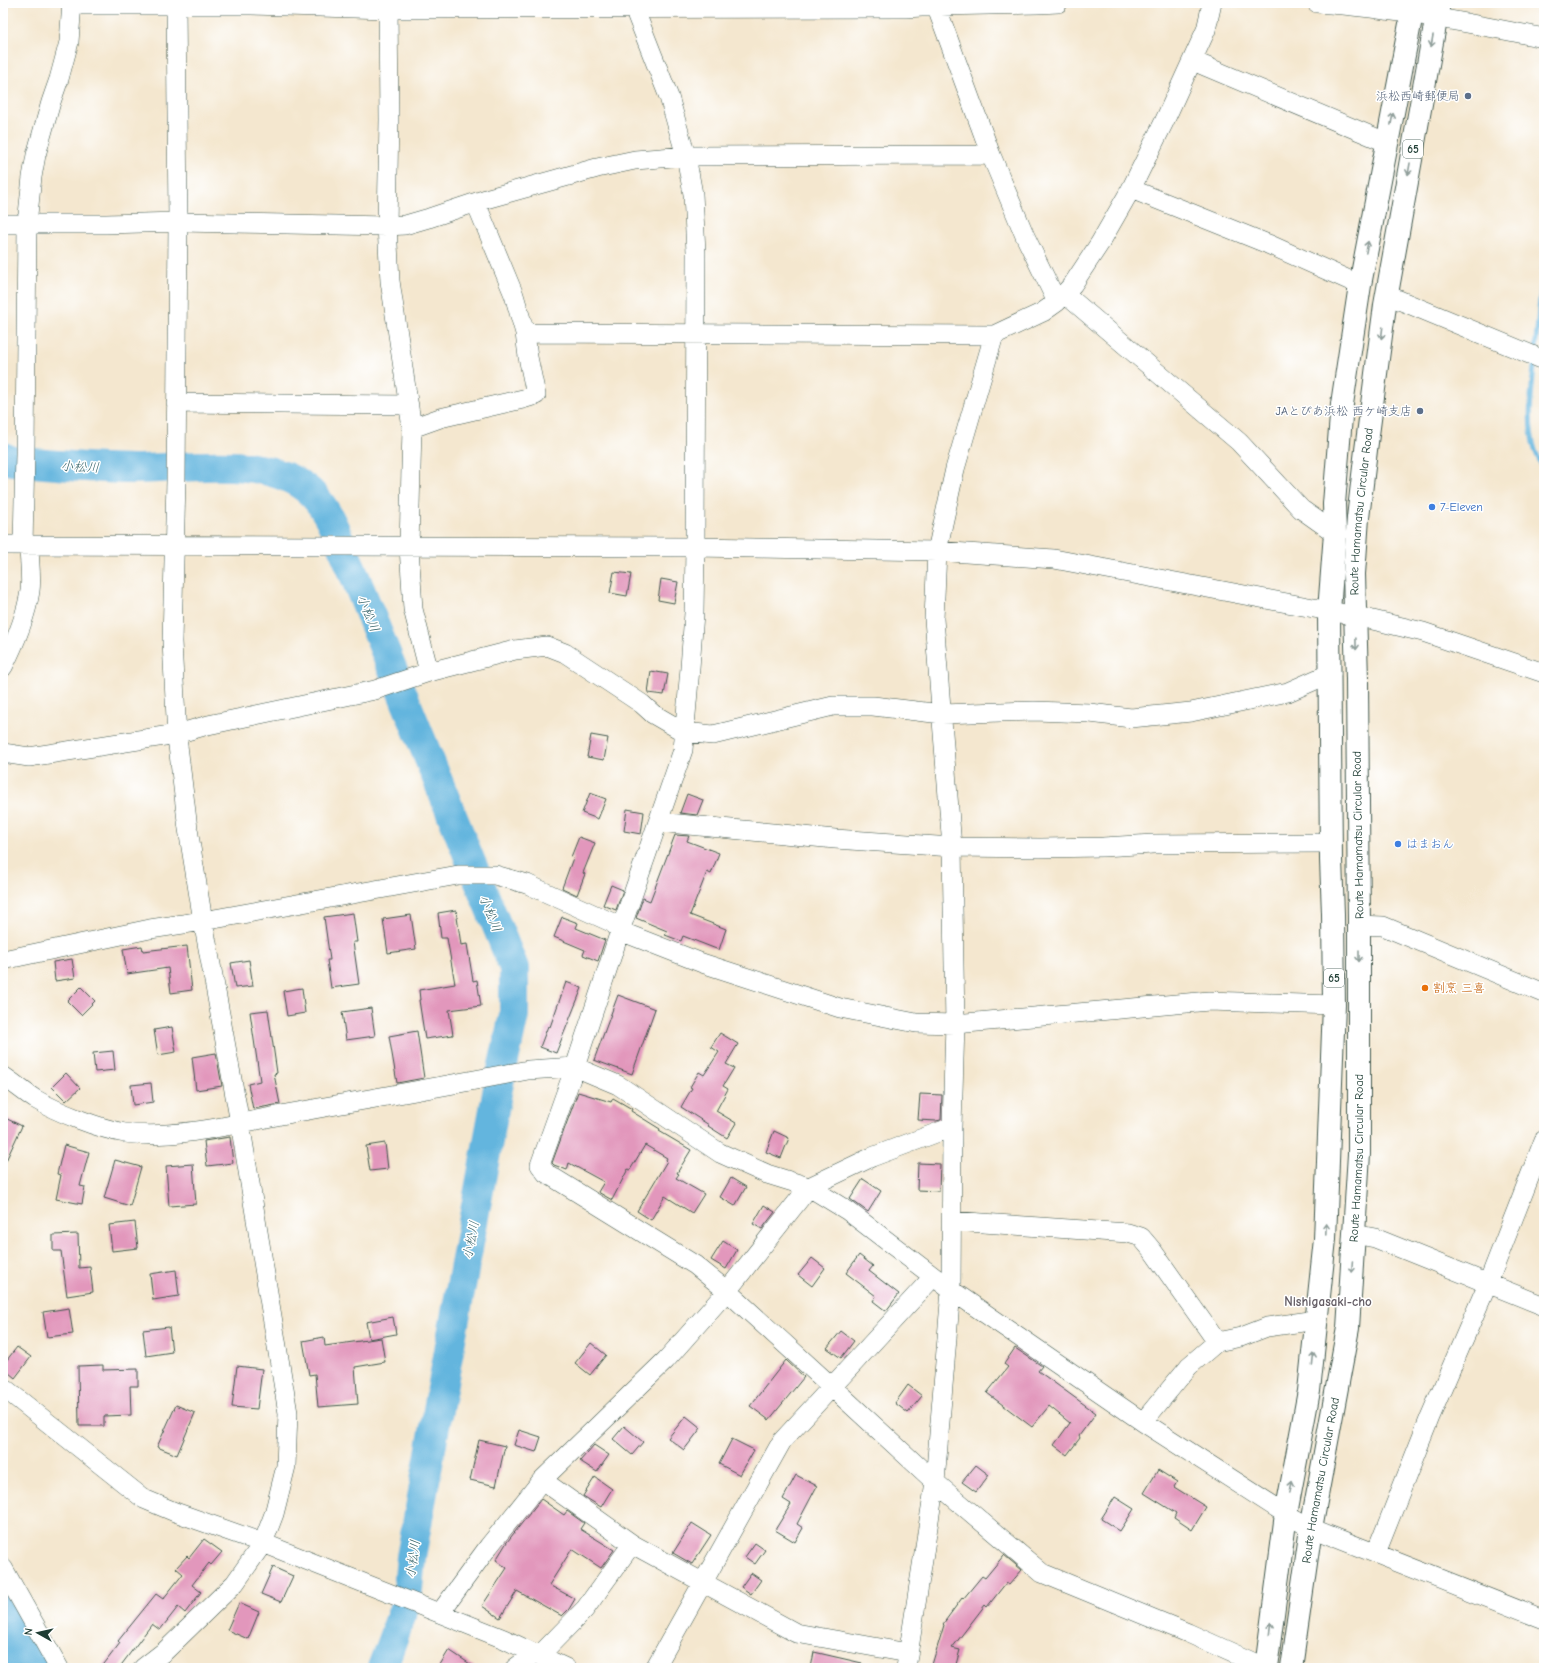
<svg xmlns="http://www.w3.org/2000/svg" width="1547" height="1671" viewBox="0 0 1547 1671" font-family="'Comic Neue','Klee One',sans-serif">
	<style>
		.water { fill: #63b5de; stroke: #417989 }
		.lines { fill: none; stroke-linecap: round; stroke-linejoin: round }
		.stream { stroke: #63b5de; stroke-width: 5 }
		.river { stroke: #63b5de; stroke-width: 30 }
		.building { fill: #e297bc }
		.minor-casing { stroke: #3f564b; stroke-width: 20 }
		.major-casing { stroke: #3f564b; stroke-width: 24 }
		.minor { stroke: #fff; stroke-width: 19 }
		.major { stroke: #fff; stroke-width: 22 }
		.oneway { stroke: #8f9e9a }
		.service-dot { fill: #5c6f8a; stroke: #fff; stroke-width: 1.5 }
		.shop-dot { fill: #3f7fe0; stroke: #fff; stroke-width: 1.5 }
		.food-dot { fill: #e8710a; stroke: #fff; stroke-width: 1.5 }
		.labels { text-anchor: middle; stroke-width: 3; stroke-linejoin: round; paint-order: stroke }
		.shield { fill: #fff; stroke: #627771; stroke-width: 1 }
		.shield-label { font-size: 11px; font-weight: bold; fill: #1f3d34 }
		.service-label { font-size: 12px; fill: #4e5e75; stroke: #fff; text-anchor: end }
		.shop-label { font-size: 12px; fill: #366cbe; stroke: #fff; text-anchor: start }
		.street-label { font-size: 12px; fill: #1f3d34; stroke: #fff }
		.food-label { font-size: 12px; fill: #c56008; stroke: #fff; text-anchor: start }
		.water-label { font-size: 13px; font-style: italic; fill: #336167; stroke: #fff }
		.neighbourhood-label { font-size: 13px; font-weight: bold; fill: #635c64; stroke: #fff }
	</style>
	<rect width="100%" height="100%" fill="#fff"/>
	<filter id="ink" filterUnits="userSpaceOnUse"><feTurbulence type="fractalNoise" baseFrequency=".025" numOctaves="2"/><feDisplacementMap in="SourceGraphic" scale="8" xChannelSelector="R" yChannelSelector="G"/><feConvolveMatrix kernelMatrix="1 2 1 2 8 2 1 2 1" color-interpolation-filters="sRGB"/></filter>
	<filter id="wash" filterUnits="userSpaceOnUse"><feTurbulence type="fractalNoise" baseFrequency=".012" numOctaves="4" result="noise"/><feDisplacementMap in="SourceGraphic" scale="16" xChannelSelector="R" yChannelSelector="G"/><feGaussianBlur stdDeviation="0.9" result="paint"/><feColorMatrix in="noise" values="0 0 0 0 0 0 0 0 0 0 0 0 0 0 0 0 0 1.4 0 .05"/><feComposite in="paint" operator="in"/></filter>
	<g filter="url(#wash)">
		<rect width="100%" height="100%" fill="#f4e7cf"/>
		<path class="water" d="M3,1591L46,1649L54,1668H4L3,1665Z"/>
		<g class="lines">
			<path class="stream" d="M1543,3L1544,18
				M1535,351L1544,259
				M1535,359C1532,389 1526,422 1535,450C1538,457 1541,464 1544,471"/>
			<path class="river" d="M3,457L12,461C52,465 92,468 132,469C186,469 258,454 304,487C329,505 338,539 351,567L514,968V1015L498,1088L445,1372L411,1557L407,1600L382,1668"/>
		</g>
		<g id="blocks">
			<path class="building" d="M614,572L631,574L627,596L610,593Z
				M661,579L678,582L674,603L658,600Z
				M651,671L668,674L664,695L648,693Z
				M591,735L608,738L604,760L587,757Z
				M590,793L606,799L598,819L582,813Z
				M687,794L703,800L697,815L680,813Z
				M627,809L644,812L641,834L624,831Z
				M675,835L689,836L687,841L719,853L711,874L707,872L690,915L726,929L719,950L683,936L681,941L665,935L667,931L636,918L643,898L650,901Z
				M579,837L595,843L583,873L585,874L577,895L562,888L573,858L571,857Z
				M611,885L623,890L616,910L603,905Z
				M456,910L461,945L467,944L473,981L477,980L481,1006L449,1010L453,1035L425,1039L419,1000H420L419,990L455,984L447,938H441L438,913Z
				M353,913L357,942H353L359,984L331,988L327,960H330L324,917Z
				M411,915L416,949L388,953L383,919Z
				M562,917L578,923L576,928L605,940L598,961L583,955L585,950L554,937Z
				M142,946L143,951L187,946L192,990L171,993L168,968L127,974L123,949Z
				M72,959L75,978L55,981L53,962Z
				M249,960L253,986L235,988L231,963Z
				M566,982L582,988L556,1053L540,1047L548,1026L550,1027Z
				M81,987L95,1001L81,1015L67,1001Z
				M302,988L305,1013L287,1016L283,991Z
				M618,995L655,1009L632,1074L594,1060Z
				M371,1008L375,1036L346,1040L342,1012Z
				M268,1010L277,1073L274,1074L280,1104L253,1109L248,1084L260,1081L250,1012Z
				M172,1027L176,1052L158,1055L154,1030Z
				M417,1031L424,1078L397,1083L389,1036Z
				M720,1033L738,1044L726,1064L734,1068L723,1086L728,1089L716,1111L736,1123L727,1138L708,1126L709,1125L681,1107L692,1088L690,1087L699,1072L704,1075L719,1052L711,1047Z
				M113,1051L115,1070L95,1072L93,1053Z
				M216,1053L222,1086L196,1090L192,1057Z
				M66,1073L80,1088L66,1101L52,1087Z
				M151,1083L153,1102L133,1105L131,1085Z
				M578,1092L611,1102L613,1098L632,1109L631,1111L660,1129L659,1131L691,1150L677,1173L679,1174L676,1178L704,1194L692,1213L665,1196L651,1220L637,1211L667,1161L666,1160L667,1158L645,1145L630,1170L628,1169L612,1200L598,1192L604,1182L569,1163L567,1170L554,1165L552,1163Z
				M920,1094L942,1095L941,1120L936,1121L918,1120Z
				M3,1117L22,1126L3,1167Z
				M774,1131L789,1138L781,1158L766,1152Z
				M230,1137L233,1163L207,1166L204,1141Z
				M385,1143L388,1169L370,1171L366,1146Z
				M64,1145L89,1152L80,1186L85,1187L82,1204L56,1199L61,1175L57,1174Z
				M115,1160L141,1167L130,1206L104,1198Z
				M918,1163L940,1164L939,1191L917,1190Z
				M193,1164L196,1204L169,1206L166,1166Z
				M731,1178L746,1187L735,1206L720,1197Z
				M863,1179L881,1191L868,1212L850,1199Z
				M764,1205L775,1212L762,1229L753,1224Z
				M135,1222L138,1248L112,1251L109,1225Z
				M78,1234L79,1268L90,1267L93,1292L67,1296L61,1251H53V1235Z
				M723,1241L737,1250L726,1269L711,1260Z
				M859,1255L873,1266L869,1271L899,1294L886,1311L873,1301L876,1296L846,1273Z
				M812,1258L825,1268L812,1286L798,1275Z
				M176,1270L179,1296L153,1300L150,1274Z
				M69,1308L73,1334L47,1337L43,1312Z
				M393,1317L396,1334L369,1339L366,1322Z
				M169,1327L172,1352L146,1356L143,1330Z
				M841,1331L854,1341L841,1358L827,1348Z
				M324,1337L325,1346L381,1338L385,1362L355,1367L358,1404L318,1407L315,1374L309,1375L303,1341Z
				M591,1343L606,1355L590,1375L575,1363Z
				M17,1347L31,1357L15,1378L3,1368V1365Z
				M1015,1348L1042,1366L1038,1371L1096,1413L1079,1436L1080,1438L1067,1455L1054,1445L1070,1423L1049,1406L1032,1427L987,1393L1008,1367L1004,1364Z
				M786,1360L804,1377L769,1420L750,1406Z
				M103,1365V1370L138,1369V1386H130L131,1415L104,1416V1426H79L78,1366Z
				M237,1366L262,1369L257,1409L232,1407Z
				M908,1385L922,1396L908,1413L895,1403Z
				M176,1405L195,1413L177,1455L157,1447Z
				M686,1416L701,1428L684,1450L668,1438Z
				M624,1426L643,1442L632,1455L613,1439Z
				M519,1430L541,1437L536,1452L514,1445Z
				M732,1439L754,1450L740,1475L719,1464Z
				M479,1440L505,1446L496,1486L470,1480Z
				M594,1445L609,1455L597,1472L580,1461Z
				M976,1465L989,1475L976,1492L962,1482Z
				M1158,1470L1177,1482L1174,1487L1206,1507L1192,1530L1174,1518L1176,1513L1144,1493Z
				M796,1475L817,1486L797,1524L803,1528L795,1542L775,1530L791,1504L783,1499Z
				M595,1477L612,1489L601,1507L583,1496Z
				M1115,1497L1134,1509L1120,1531L1101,1519Z
				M541,1499L564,1515L567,1511L584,1523L580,1529L614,1550L601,1568L572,1549L549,1585L575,1599L569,1609L562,1616L517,1591L500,1618L482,1606L507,1568L496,1560L507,1542Z
				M692,1523L711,1535L692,1564L673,1553Z
				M204,1539L222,1552L211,1565L209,1563L192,1585L201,1592L185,1613L178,1607L160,1630L152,1624L119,1668H101L120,1643L118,1641L156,1594L163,1599L183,1574L176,1568L187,1556L189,1558Z
				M755,1543L765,1550L755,1564L745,1557Z
				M1004,1555L1022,1570L1009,1585L1006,1583L987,1607L985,1605L952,1648L960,1650L955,1668H931L944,1625L943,1624L962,1598L963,1599L982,1576L985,1578Z
				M273,1567L293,1576L281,1602L261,1594Z
				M751,1573L761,1580L751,1594L741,1587Z
				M239,1603L259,1612L248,1639L227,1630Z
				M449,1650L476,1668H438Z
				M814,1652L862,1663L861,1668H811Z"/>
		</g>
	</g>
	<g filter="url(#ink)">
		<use href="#blocks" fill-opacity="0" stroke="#3f564b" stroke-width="1"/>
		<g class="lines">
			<defs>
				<path id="minor" d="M388,3L389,120L387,226L390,281L412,428L409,547L413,609L429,672
					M632,3L669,97L686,156L693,194L696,252L695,547L694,613L690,668L683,750L620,931L575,1067L540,1165L546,1173L695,1265L727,1291L832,1387L935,1482L1042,1573L1188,1633L1266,1668
					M935,3L991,155L1025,236L1057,302
					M1317,3C1393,8 1469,23 1544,38
					M72,5H251L388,9L906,8C957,4 1007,6 1058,3
					M1193,61L1388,143
					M1131,189L1268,244L1360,285
					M3,224H106L178,222L387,226L405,225L429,218L489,198L597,168L635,160L686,156L991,155
					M1065,294L1239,442L1301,509L1335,533
					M1387,295L1544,360
					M525,333L994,335
					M176,403L409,405
					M412,428L440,418L523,399L536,395L528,357L525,333L514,295L476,203
					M3,545L695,547L937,551L1054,559L1356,616L1423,632L1544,673
					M23,545L25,453L27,224L32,177L36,155L51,102L59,79L69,42L72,3
					M3,667C15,643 26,618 30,591C32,577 29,560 29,545
					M3,753L29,757L177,734L208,725L375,690L429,672L515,650L547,646L565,653L642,704L653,714L684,732L713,735L833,706H873L942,714L1034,711L1090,713L1131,718L1191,712L1288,692L1331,673
					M658,822L835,839L952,847L1040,848L1103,847L1153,844L1330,843
					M1359,925L1383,926L1544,993
					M3,960L150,929L203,921L458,875H495L527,884L613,923L620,931L702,963L840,1008L916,1023L955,1024L1209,1001L1334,1005
					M3,1076C14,1083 24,1092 35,1099C57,1112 100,1129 125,1133C170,1140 236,1124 281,1115C363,1100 446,1086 528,1070L575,1067L618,1085L720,1153L767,1174L809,1187L848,1211L951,1290L1143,1422L1286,1514L1311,1528L1544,1620
					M953,1221L1128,1233L1141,1237L1152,1250L1217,1342
					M1354,1234L1375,1238L1544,1306
					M3,1387L144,1499L175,1512L263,1543L414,1603L504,1639L566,1668
					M1143,1422L1189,1366L1217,1342L1241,1337L1267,1327L1317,1320
					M632,1544L796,1633L908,1653
					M1376,1553L1430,1417L1488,1283L1544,1140
					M3,1568L59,1668
					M440,1613L489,1546L542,1480
					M540,1655L585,1609L632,1544L542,1480L666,1360L727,1291L809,1187L872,1157L952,1127
					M143,1668L165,1651L235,1583L263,1543L274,1514L286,1466L288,1413L240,1123L203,921L188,829L177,737L172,642L176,480L178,222L176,3
					M515,1668L535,1653
					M655,1668L782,1441L933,1277
					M906,1668L935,1482L951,1290L952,1127L955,1024L952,847L934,619L937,551L955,469L994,335L1043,312L1057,302L1073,284L1100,243L1131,189L1164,122L1206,30L1212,3"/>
				<g id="major">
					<path d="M1266,1668L1286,1514L1309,1391L1325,1239L1334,1005L1333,914L1331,860L1329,611L1335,533L1334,504L1342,404L1360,285L1414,3"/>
					<path id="s1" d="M1291,1668L1311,1528L1348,1328L1359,1154V925L1357,679L1354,574L1358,518L1366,450L1385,305L1439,3"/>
				</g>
			</defs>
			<use href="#minor" class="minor-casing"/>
			<use href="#major" class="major-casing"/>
			<use href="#minor" class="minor"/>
			<use href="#major" class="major"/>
		</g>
		<defs><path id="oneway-shaft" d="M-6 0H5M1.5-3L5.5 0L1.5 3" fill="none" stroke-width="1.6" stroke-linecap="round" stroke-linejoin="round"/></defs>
		<g class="oneway">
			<use href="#oneway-shaft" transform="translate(1432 41) rotate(100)"/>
			<use href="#oneway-shaft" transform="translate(1392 119) rotate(-79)"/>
			<use href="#oneway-shaft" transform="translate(1409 169) rotate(100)"/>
			<use href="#oneway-shaft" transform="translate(1367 247) rotate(-79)"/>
			<use href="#oneway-shaft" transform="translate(1382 333) rotate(97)"/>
			<use href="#oneway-shaft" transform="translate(1356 644) rotate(89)"/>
			<use href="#oneway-shaft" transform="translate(1359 956) rotate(90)"/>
			<use href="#oneway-shaft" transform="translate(1326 1229) rotate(-88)"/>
			<use href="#oneway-shaft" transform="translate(1352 1267) rotate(94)"/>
			<use href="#oneway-shaft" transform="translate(1313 1359) rotate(-84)"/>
			<use href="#oneway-shaft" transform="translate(1291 1487) rotate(-79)"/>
			<use href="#oneway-shaft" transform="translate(1271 1629) rotate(-83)"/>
		</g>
	</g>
	<g class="service-dot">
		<circle cx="1468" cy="96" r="4"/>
		<circle cx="1420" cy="411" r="4"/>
	</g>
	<g class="shop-dot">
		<circle cx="1432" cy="507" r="4"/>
		<circle cx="1398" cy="844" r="4"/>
	</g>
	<circle class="food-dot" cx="1425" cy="988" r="4"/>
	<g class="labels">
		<g class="shield">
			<rect x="1403" y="140" width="20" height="18" rx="3"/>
			<rect x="1324" y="969" width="20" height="18" rx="3"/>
		</g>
		<g class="shield-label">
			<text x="1413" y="153">65</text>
			<text x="1334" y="982">65</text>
		</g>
		<g class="service-label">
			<text x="1460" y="100">浜松西崎郵便局</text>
			<text x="1412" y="415">JAとぴあ浜松 西ケ崎支店</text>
		</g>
		<g class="shop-label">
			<text x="1440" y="511">7-Eleven</text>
			<text x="1406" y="848">はまおん</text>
		</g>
		<g class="street-label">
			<text dy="4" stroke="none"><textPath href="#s1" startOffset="1162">Route Hamamatsu Circular Road</textPath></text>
			<text transform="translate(1358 835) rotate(-91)" y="4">Route Hamamatsu Circular Road</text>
			<text dy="4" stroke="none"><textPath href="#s1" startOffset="515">Route Hamamatsu Circular Road</textPath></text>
			<text dy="4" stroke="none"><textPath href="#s1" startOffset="190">Route Hamamatsu Circular Road</textPath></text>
		</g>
		<g class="food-label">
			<text x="1433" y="992">割烹 三喜</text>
		</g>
		<g class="water-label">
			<text transform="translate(80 466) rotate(3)" y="5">小松川</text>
			<text transform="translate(369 613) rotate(68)" y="5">小松川</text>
			<text transform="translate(491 913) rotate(68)" y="5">小松川</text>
			<text transform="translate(470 1240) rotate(-79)" y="5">小松川</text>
			<text transform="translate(412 1559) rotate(-82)" y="5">小松川</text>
		</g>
		<g class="neighbourhood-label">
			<text x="1328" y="1306">Nishigasaki-cho</text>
		</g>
	</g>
	<rect width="1547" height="1671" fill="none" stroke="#fff" stroke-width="16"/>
	<g transform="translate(38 1633) rotate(278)" stroke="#ffffff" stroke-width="3" paint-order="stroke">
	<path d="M0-3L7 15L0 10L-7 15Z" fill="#1f3d34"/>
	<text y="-6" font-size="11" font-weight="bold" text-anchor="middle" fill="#1f3d34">N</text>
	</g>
</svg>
